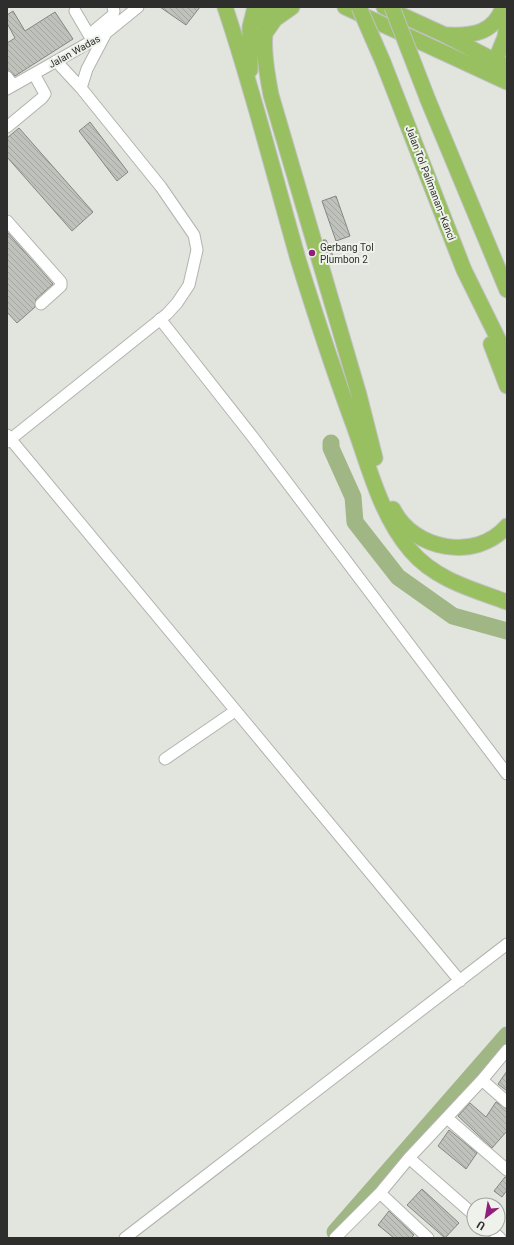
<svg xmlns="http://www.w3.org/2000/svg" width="514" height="1245" viewBox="0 0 514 1245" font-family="Roboto,sans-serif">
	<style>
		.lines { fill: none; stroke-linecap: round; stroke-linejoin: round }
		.river { stroke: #a0b785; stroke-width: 17 }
		.building { fill: url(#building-back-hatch); stroke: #858882 }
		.minor-casing { stroke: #b1b4ae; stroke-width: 13 }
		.highway-casing { stroke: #c0c1c0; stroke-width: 17 }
		.minor { stroke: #fff; stroke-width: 11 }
		.highway { stroke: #98c061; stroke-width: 15 }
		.highway-bridge-casing { stroke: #c0c1c0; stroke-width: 17; stroke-linecap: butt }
		.highway-bridge { stroke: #98c061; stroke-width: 15 }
		.poi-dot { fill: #931d7b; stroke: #eff2eb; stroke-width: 1.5 }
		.labels { text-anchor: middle; stroke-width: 4; stroke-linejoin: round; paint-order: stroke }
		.street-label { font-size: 10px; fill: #2e2f2c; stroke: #eff2eb }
		.poi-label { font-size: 10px; fill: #2e2f2c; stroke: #eff2eb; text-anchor: start }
	</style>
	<defs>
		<pattern id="building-back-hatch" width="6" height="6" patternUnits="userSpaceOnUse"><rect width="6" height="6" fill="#bfc2bb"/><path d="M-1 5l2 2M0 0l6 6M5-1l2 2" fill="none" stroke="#a4a7a1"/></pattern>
	</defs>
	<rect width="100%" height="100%" fill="#e1e5de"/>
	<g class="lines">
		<path class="river" d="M331,443V448L353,497L355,522L398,577L453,616L507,631
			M335,1232L507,1035"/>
	</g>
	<path class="building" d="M160,7H200L186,25Z
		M13,11L25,31L55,12L73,39L15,76L7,70V43L15,38L7,23V15Z
		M90,122L128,172L117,181L79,131Z
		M19,128L93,212L72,231L7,157V138Z
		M336,196L350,236L336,241L322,201Z
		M7,232L53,284L36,299L35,307L17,323L7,312Z
		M323,240H326L334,258L329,259Z
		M507,1071V1091L498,1084Z
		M496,1102L507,1109V1131L492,1148L458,1116L470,1103L486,1117Z
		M449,1130L477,1153L466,1169L438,1146Z
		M505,1177H507V1190L502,1197L494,1191Z
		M422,1189L459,1223L445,1238L407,1205Z
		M389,1211L414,1235L411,1238H394L378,1225Z"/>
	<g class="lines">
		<defs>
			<path id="minor" d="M75,11L92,40
				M89,35L113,15L114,11L113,7
				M7,77L13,85
				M81,88L87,69L106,33
				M7,89L106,33L138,7
				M7,127L42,98L45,94L34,74
				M7,221L61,282V286L41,304
				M160,319L252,436L507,774
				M7,435L460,981
				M7,442L167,314L177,303L189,285L197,250L194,235L161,187L81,88L56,61
				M165,759L235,711
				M482,1080L507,1102
				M447,1118L507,1170
				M409,1158L474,1215
				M380,1193L428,1238
				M490,1229L500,1238
				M125,1238L507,944
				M335,1238L380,1193L409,1158L482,1080L507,1050"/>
			<path id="highway" d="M225,7C253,90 274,175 298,259C315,314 333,369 353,423C369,466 380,515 411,551C436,580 472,589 507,602
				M269,7C261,37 265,64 271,95L359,395L375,458
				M345,7L507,82
				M384,7L445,35L507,67
				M266,32L275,19L292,7
				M448,35C473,36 494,33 503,7
				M383,62L464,270L507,357
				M492,69L505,37L507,23
				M250,70V27L255,7
				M428,100L507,290
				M491,344L507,386
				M393,509C413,550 476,562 507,526"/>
		</defs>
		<use href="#minor" class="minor-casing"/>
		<use href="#highway" class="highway-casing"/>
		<use href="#minor" class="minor"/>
		<use href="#highway" class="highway"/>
		<defs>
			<path id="highway-bridge" d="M359,7L383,62
				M392,7L428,100"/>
		</defs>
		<use href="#highway-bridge" class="highway-bridge-casing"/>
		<use href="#highway-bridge" class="highway-bridge"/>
	</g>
	<circle class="poi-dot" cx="312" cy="253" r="4"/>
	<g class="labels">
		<g class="street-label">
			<text transform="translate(74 51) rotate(-29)" y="4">Jalan Wadas</text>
			<text transform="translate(431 183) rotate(69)" y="4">Jalan Tol Palimanan–Kanci</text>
		</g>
		<g class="poi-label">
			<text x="320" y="251">Gerbang Tol<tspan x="320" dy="12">Plumbon 2</tspan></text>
		</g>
	</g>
	<rect width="514" height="1245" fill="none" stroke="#2e2f2c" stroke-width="16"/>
	<g transform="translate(486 1217) rotate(211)"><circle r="19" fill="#eff2eb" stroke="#a2a49f"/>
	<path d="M0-3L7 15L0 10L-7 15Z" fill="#931d7b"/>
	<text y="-6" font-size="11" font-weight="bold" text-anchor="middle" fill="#2e2f2c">U</text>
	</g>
</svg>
